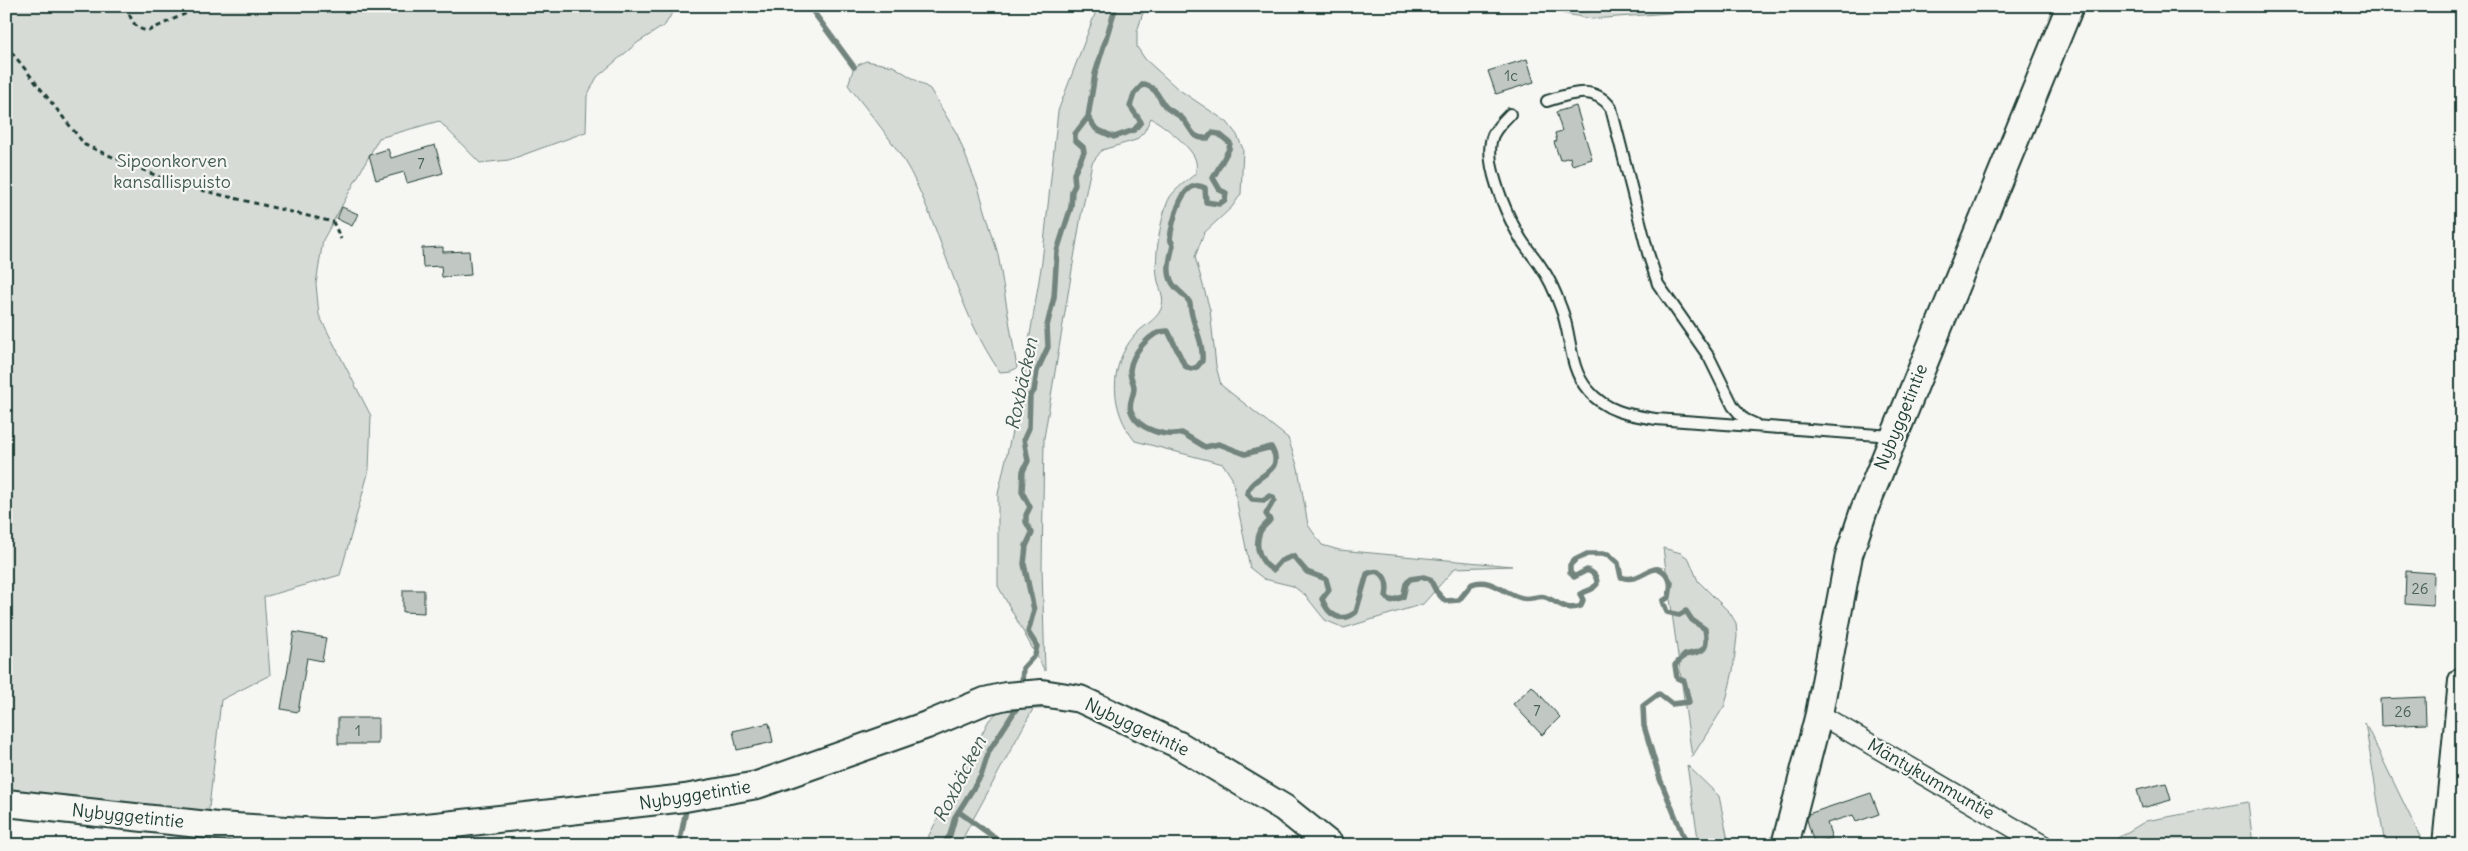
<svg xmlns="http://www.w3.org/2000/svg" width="2468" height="851" viewBox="0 0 2468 851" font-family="Delius,sans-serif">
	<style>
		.green { fill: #d6dbd6; stroke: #7a8c85 }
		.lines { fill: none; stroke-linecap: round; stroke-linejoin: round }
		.stream { stroke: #72847d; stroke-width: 5.5 }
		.building { fill: #c1c8c3; stroke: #1f3d34 }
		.lane-casing { stroke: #1f3d34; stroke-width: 14 }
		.street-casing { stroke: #1f3d34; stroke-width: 22 }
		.secondary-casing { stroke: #1f3d34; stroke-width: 30 }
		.path { stroke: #1f3d34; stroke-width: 3; stroke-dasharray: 5 4; stroke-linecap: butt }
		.lane { stroke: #f6f6f2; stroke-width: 10 }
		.street { stroke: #f6f6f2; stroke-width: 19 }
		.secondary { stroke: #f6f6f2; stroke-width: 26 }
		.labels { text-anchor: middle; stroke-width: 4.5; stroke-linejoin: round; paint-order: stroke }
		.number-label { font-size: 15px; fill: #486058 }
		.park-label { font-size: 18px; fill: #445d54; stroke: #f6f6f2 }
		.street-label { font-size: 18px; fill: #1f3d34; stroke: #f6f6f2 }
		.water-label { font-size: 19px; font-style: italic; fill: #425a52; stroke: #f6f6f2 }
	</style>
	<rect width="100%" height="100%" fill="#f6f6f2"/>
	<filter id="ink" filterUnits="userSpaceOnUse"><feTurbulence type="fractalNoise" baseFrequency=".02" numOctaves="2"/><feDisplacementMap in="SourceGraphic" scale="10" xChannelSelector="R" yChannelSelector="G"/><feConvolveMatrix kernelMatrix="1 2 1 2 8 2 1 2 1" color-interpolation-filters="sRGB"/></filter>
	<g filter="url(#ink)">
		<path class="green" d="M6,6H676L665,25L637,43L597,77L587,96L586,132L509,160L480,163L439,121L379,138L323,240L316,284L319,315L371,416L369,470L340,575L264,597L270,675L221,700L208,817L6,789Z
			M1098,6H1145L1137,32V47L1145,59L1178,89L1227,122L1237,135L1243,149L1241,194L1232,207L1204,233L1195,257L1210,310L1216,366L1221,385L1288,438L1298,468L1308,525L1322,545L1339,550L1512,566L1455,568L1423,604L1344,628L1325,620L1305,595L1293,586L1264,579L1250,568L1232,478L1223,464L1135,441C1110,410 1108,367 1134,336C1142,326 1156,321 1161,309C1166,297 1158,287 1157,276C1154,259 1161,212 1170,197C1176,188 1187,181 1195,174C1196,170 1197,165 1196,162C1194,148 1162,124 1151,118L1144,132L1136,140L1102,150L1092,163L1081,216L1044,438L1042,568L1045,671L998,586V494L1020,396L1042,262L1058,111Z
			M1557,6H1759L1592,19L1561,13Z
			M866,61L893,66L930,89L957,134L979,190L998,254L1017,368L1011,371L1000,372C961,316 946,247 917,185C901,149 872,117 848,85L854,67Z
			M1663,548L1681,553L1689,559L1698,581L1730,613L1736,623L1737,636L1733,671L1725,705L1692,757Z
			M1044,701L1061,708L1033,709L959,845H924L989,720L1006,705Z
			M2365,723L2424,845H2385Z
			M1687,765L1719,796L1729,845H1699Z
			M2248,802L2253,845H2106L2146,821Z"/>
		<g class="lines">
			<path class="stream" d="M809,6L854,67
				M1565,6L1566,8L1583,10L1627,6
				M1088,117L1096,129L1114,137L1134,130L1141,122L1130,106L1134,94L1143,84C1160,89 1158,100 1167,108C1172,112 1178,114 1183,119C1192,129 1191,139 1208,138L1212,133L1219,134L1230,143L1229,149L1213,178L1220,190L1226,193L1225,200L1219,204L1206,202L1205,188C1183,176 1174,217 1171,232L1170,239L1173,245C1170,259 1164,275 1176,288C1181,293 1186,296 1190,303C1191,324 1204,339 1202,361L1197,367L1191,369L1185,366L1168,331C1151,330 1132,353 1130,370C1129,376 1134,382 1134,388C1134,396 1128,403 1131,411C1138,430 1165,437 1182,433L1205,447L1219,444L1245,454L1271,447C1287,474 1253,473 1247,493L1252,499L1264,500L1269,496L1273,497L1274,500L1266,514L1270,520C1267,524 1262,527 1260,532C1254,546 1260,563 1273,570L1281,561L1293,556L1307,572L1326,579L1329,590L1322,599C1328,615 1341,624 1356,612L1367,574C1383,565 1389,582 1386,596L1390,601L1403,597L1406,584L1410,579L1424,577L1430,579L1436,591L1445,601L1459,600L1472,584C1492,577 1503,594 1522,598C1530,600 1539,595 1545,597C1559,602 1565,612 1581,606L1583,600L1580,594L1592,589L1597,584C1597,576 1594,573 1587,570L1574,577L1570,572V565L1575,560L1587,554H1608L1618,563L1621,577C1644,586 1656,550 1671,583L1669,597L1663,601L1667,612L1679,615L1686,611L1692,620L1705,629C1709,652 1703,651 1685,655L1675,665L1677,678L1684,681L1689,702L1672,704L1659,694L1643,706L1644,726L1660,779L1687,845
				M1022,683L1023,668L1035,655L1037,646L1028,632L1034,610L1024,564L1026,546L1032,533L1026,522V515L1030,507L1022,492L1023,471L1028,461L1024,439L1029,428L1030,395L1034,391L1037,371L1048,347L1047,326L1054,297L1057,251L1071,207L1072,191L1075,185L1074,174L1084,152L1083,147L1075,140V134L1088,117L1095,74L1116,6
				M959,812L1005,845
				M679,845L687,805
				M943,845L950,835L955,817L981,776L989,751L1020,703"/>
		</g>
		<path class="building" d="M1527,59L1534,82L1496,94L1488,71Z
			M1576,106L1592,159L1572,165L1570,157L1560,160L1554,142L1557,141L1555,133L1562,131L1556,112Z
			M435,145L443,173L407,183L404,172L376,180L369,155L388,149L391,158Z
			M342,207L358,214L352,226L337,219Z
			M443,247V252L469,251L471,275L442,277L441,266L423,267L422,248Z
			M2406,571L2434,573L2433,606L2405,604Z
			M403,590H424V613L403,612Z
			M294,632L326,638L322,661L307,658L298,712L281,709Z
			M1532,686L1560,717L1542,735L1513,704Z
			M2425,697L2426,724L2381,726L2380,699Z
			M338,718H378V744H338Z
			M769,723L773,742L737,750L733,731Z
			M2166,783L2171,800L2142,808L2137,790Z
			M1871,793L1879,814L1856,822L1853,815L1827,823L1832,838L1814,843L1807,820L1808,814Z"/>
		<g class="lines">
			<defs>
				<path id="lane" d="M1547,101C1570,94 1594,84 1611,108L1648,253L1658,284L1709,357L1733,406L1744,419L1755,424
					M1510,114C1504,120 1497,127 1493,135C1482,160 1506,213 1519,236C1525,247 1534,256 1541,267C1550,279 1556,294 1561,308C1572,335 1568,367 1588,390C1606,412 1630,415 1656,419L1892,436"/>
				<path id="street" d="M1819,714L2043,845"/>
				<path id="secondary" d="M6,803L217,826L322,832H375L436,826L685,798L757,785L927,725L985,701L1006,696L1042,693L1080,699L1179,745L1284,808L1330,845
					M1785,845L1819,714L1849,555L1864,510L2070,6
					M2446,845L2462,681"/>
			</defs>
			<use href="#lane" class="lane-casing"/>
			<use href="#street" class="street-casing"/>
			<use href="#secondary" class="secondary-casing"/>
			<path class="path" d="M126,6C131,18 133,29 148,31L202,6
				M6,45L85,145L176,184L333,222L341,239"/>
			<use href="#lane" class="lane"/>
			<use href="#street" class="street"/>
			<use href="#secondary" class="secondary"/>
		</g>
	</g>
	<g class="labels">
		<g class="number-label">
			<text x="1511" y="81">1c</text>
			<text x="421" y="169">7</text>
			<text x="2420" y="594">26</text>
			<text x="1537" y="716">7</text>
			<text x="2403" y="717">26</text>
			<text x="358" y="736">1</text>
		</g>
		<g class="park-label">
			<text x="172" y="167">Sipoonkorven<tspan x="172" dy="21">kansallispuisto</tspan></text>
		</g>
		<g class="street-label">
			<text transform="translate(1901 417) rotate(-68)" y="6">Nybyggetintie</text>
			<text transform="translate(1137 727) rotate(25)" y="6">Nybyggetintie</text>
			<text transform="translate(1931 779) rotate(30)" y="6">Mäntykummuntie</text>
			<text transform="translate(695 795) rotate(-9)" y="6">Nybyggetintie</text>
			<text transform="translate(128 816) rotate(6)" y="6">Nybyggetintie</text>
		</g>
		<g class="water-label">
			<text transform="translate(1021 384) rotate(-78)" y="7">Roxbäcken</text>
			<text transform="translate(959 779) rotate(-63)" y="7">Roxbäcken</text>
		</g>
	</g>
	<rect width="2468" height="851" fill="none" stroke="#f6f6f2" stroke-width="25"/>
	<rect x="12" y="12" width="2443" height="826" fill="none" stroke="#1f3d34" stroke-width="2" filter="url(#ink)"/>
</svg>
